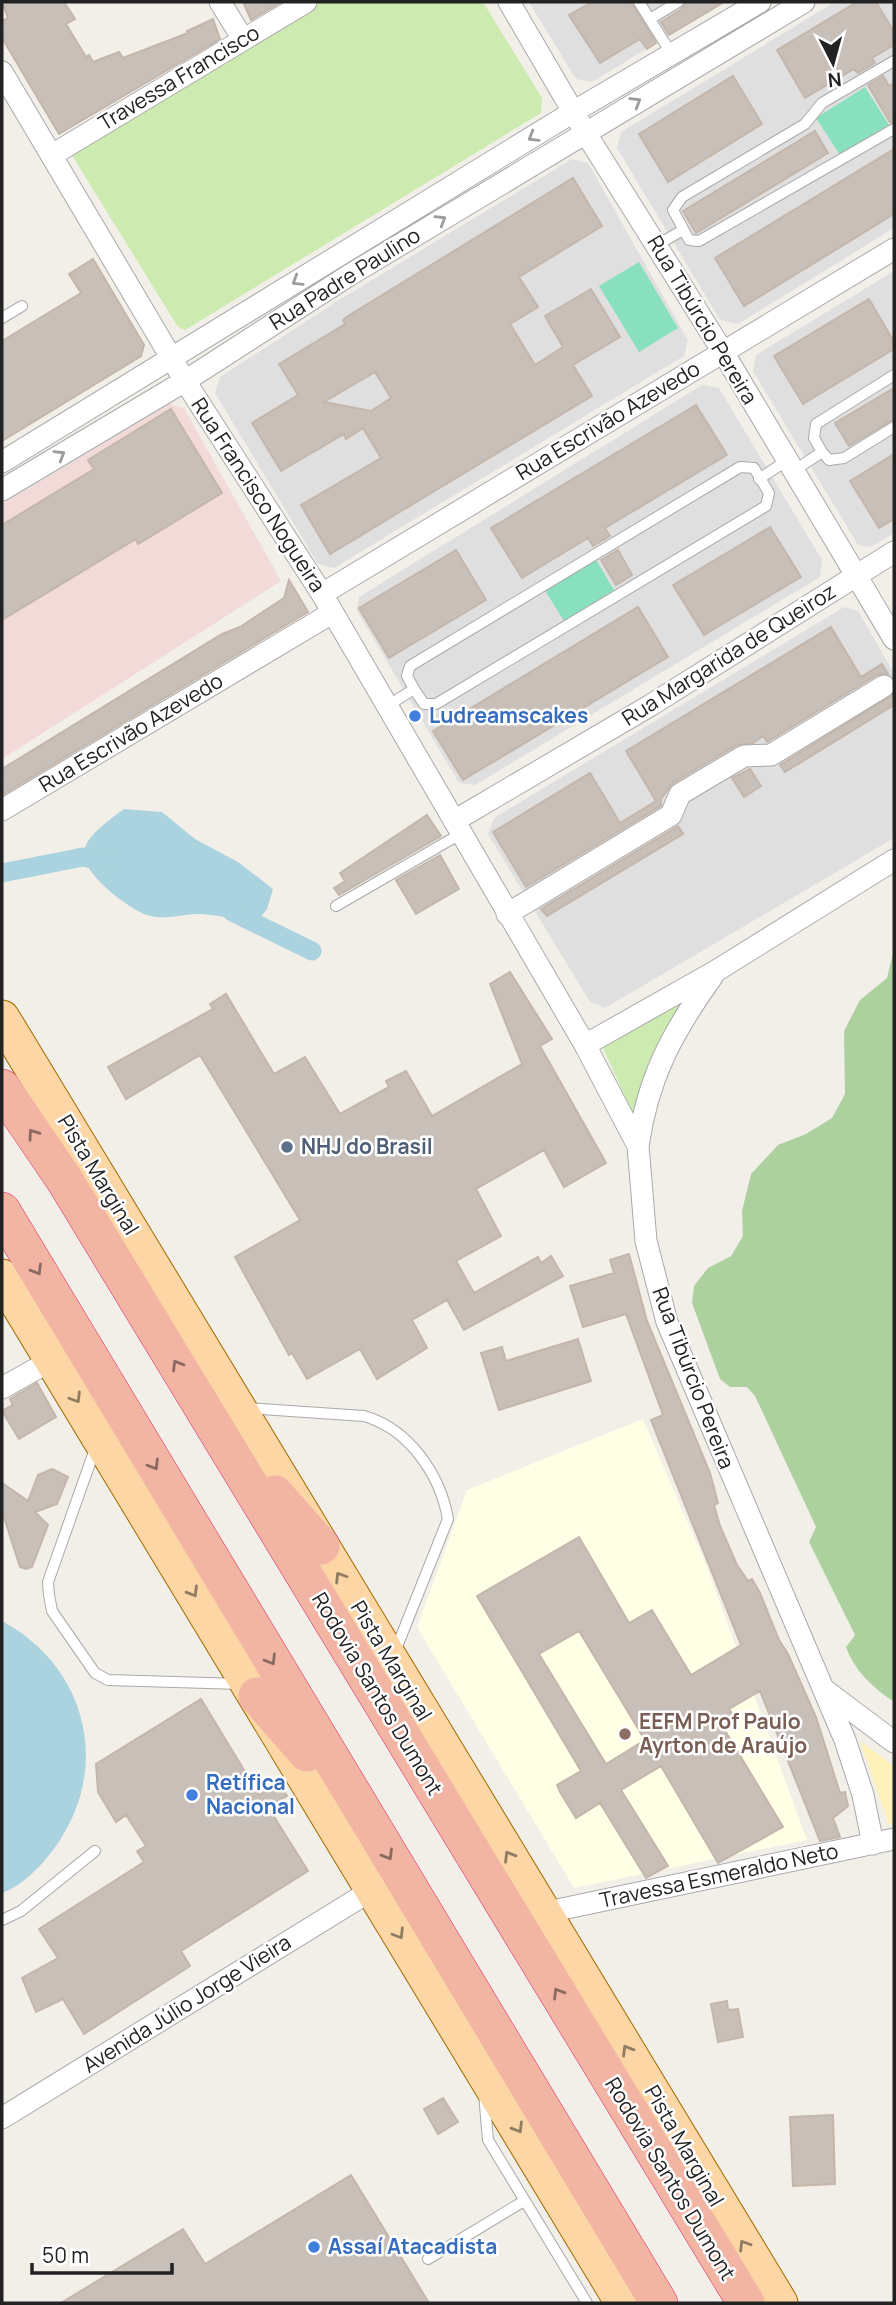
<svg xmlns="http://www.w3.org/2000/svg" width="896" height="2305" viewBox="0 0 896 2305" font-family="Manrope,sans-serif">
	<style>
		.residential { fill: #e0dfdf }
		.commercial { fill: #f2dad9 }
		.education { fill: #ffffe5 }
		.grass { fill: #cdebb0 }
		.forest { fill: #add19e }
		.sand { fill: #fff1ba }
		.pitch { fill: #88e0be }
		.water { fill: #aad3df }
		.lines { fill: none; stroke-linecap: round; stroke-linejoin: round }
		.canal { stroke: #aad3df; stroke-width: 19 }
		.building { fill: #c7bfb8; stroke: #c4b6ab; stroke-width: 2; fill-rule: evenodd }
		.service-casing { stroke: #a9a9a9; stroke-width: 12 }
		.minor-casing { stroke: #a9a9a9; stroke-width: 23 }
		.primary-casing { stroke: #a06b00; stroke-width: 37 }
		.trunk-casing { stroke: #dc2a67; stroke-width: 38 }
		.service { stroke: #fff; stroke-width: 10 }
		.minor { stroke: #fff; stroke-width: 21 }
		.primary { stroke: #fcd6a4; stroke-width: 35 }
		.trunk { stroke: #f2b4a3; stroke-width: 37 }
		.oneway { stroke: #9c9c9c }
		.oneway2 { stroke: #8a6b62 }
		.oneway3 { stroke: #8f7c63 }
		.shop-dot { fill: #3f7fe0; stroke: #fff; stroke-width: 2.5 }
		.service-dot { fill: #5c6f8a; stroke: #fff; stroke-width: 2.5 }
		.education-dot { fill: #8d6e63; stroke: #fff; stroke-width: 2.5 }
		.labels { text-anchor: middle; stroke-width: 5; stroke-linejoin: round; paint-order: stroke }
		.street-label { font-size: 21px; fill: #222; stroke: #fff }
		.shop-label { font-size: 21px; font-weight: bold; fill: #366cbe; stroke: #fff; text-anchor: start }
		.service-label { font-size: 21px; font-weight: bold; fill: #4e5e75; stroke: #fff; text-anchor: start }
		.education-label { font-size: 21px; font-weight: bold; fill: #785e54; stroke: #fff; text-anchor: start }
	</style>
	<rect width="100%" height="100%" fill="#f2efe9"/>
	<path class="residential" d="M529,2H724L592,82L576,79Z
		M835,2H894V228L738,324L720,320L617,148L621,132Z
		M572,159L588,163L688,340L684,356L334,568L318,564L215,393L220,377L339,300Z
		M894,271V533L871,547L858,545L753,371L756,355Z
		M702,385L719,388L822,560L820,577L475,785L459,783L357,611L359,597Z
		M844,607L858,611L894,673V838L605,1008L590,1002L488,834L494,818Z"/>
	<path class="commercial" d="M169,404L184,408L281,581L2,759V504Z"/>
	<path class="education" d="M643,1419L706,1565L807,1840L574,1888L417,1627L467,1490Z"/>
	<path class="grass" d="M317,2H483L542,98L541,113L185,330L178,327L70,152Z
		M688,994C661,1033 641,1068 634,1116L602,1046Z"/>
	<path class="forest" d="M894,949V1700L893,1701C873,1688 854,1670 846,1647L855,1635L809,1542L816,1527L755,1396L747,1387H730L720,1379L692,1303L694,1286L708,1268L731,1256L743,1236L742,1211L751,1174L778,1145L806,1134L832,1118L845,1094L844,1031L860,1000L887,978Z"/>
	<path class="sand" d="M860,1741L894,1766V1824L889,1825Z"/>
	<path class="pitch" d="M865,87L889,125L840,155L816,118Z
		M639,262L678,328L639,352L599,286Z
		M595,558L614,590L564,621L544,589Z"/>
	<path class="water" d="M124,809L162,812L195,839L238,862L273,889L267,909L255,924C238,920 219,915 201,914C184,913 165,921 147,915C129,909 81,873 84,852C86,835 111,819 124,809Z
		M2,1621C84,1665 111,1761 60,1840C47,1860 25,1885 2,1893Z"/>
	<g class="lines">
		<path class="canal" d="M2,873L83,857L110,863
			M232,912L312,951"/>
	</g>
	<path class="building" d="M2,2H64L75,19L66,24L86,57L89,55L93,62L119,52L123,58L188,33L187,31L213,19L220,39L59,134L2,38V21L8,18Z
		M243,2H281L251,20Z
		M592,2H631L656,43L647,49L640,39L600,63L569,15Z
		M686,2H724L669,35L661,22L682,9Z
		M857,2H876L894,32V45L872,58L875,63L858,73L854,69L805,98L777,50Z
		M733,76L762,124L668,182L639,134Z
		M883,76L889,86L894,83V121L890,122L868,85Z
		M815,131L828,153L696,233L683,211Z
		M894,149V214L744,306L715,258Z
		M573,178L602,226L519,277L538,307L510,324L535,365L563,347L545,316L591,289L620,337L573,365L592,396L330,554L301,505L381,458L363,428L346,439L344,434L281,471L252,423L298,395L279,364L345,324L343,320L348,316ZM375,372L391,398L371,411L324,402Z
		M93,259L144,345L141,356L2,441V341L81,293L69,274Z
		M869,299L894,342V349L803,404L774,356Z
		M894,388V419L849,446L835,423Z
		M696,405L727,455L605,528L610,536L593,546L588,538L522,578L491,528Z
		M171,409L222,493L138,544L136,539L2,620V525L94,469L88,460Z
		M894,454V519L879,528L850,481Z
		M770,527L801,577L704,635L673,585Z
		M456,550L486,600L389,658L359,608Z
		M618,550L632,575L616,585L601,560Z
		M289,580L308,612L2,795V769L222,634L240,627L284,598Z
		M638,607L668,657L463,780L433,731Z
		M831,627L861,677L882,664L888,674L877,675L767,742L763,736L753,743L737,745L673,783L661,799V806L526,887L493,832L590,773L620,823L656,801L626,751Z
		M894,694V705L785,772L780,765Z
		M750,769L761,786L744,797L732,778Z
		M427,815L441,836L339,895L334,888L345,881L340,873Z
		M678,826L683,834L547,916L541,909Z
		M440,855L459,889L416,914L396,880Z
		M510,972L552,1039L540,1046L606,1163L564,1187L544,1150L476,1189L501,1236L456,1261L474,1293L538,1257L541,1263L551,1256L563,1276L464,1330L447,1300L412,1320L427,1348L377,1379L360,1349L307,1379L292,1353L289,1355L235,1257L300,1220L200,1055L126,1099L108,1067L213,1009L210,1004L226,994L274,1074L305,1057L340,1114L389,1087L386,1081L406,1071L432,1116L522,1064L490,984Z
		M629,1254L647,1321L710,1473L718,1503L714,1505L720,1526L737,1565L748,1581L752,1579L760,1593L779,1640L788,1654L816,1717L840,1793L845,1792L848,1806L833,1818L840,1837L820,1841L760,1691L729,1709L734,1716L721,1724L783,1827L718,1863L661,1766L621,1790L668,1866L646,1878L600,1803L576,1818L560,1792L557,1785L581,1771L477,1596L579,1537L629,1623L652,1610L691,1675L741,1645L651,1420L663,1415L626,1314L583,1327L570,1286L614,1273L610,1260ZM579,1631L645,1740L606,1764L539,1654Z
		M578,1339L591,1381L499,1410L481,1353L502,1347L506,1361Z
		M37,1383L56,1417L19,1439L2,1411L13,1405L10,1399Z
		M52,1469L68,1477L57,1504L35,1512L48,1525L32,1567L26,1569L20,1567L2,1511V1483L28,1501L38,1475Z
		M201,1699L259,1795L279,1783L287,1796L268,1807L308,1871L181,1951L190,1966L84,2034L63,1999L36,2012L22,1978L58,1958L39,1929L144,1862L137,1851L146,1846L126,1815L116,1822L98,1792L96,1764Z
		M727,2001L728,2010L738,2009L743,2037L718,2042L711,2004Z
		M443,2098L458,2122L438,2134L424,2109Z
		M833,2115L835,2184L793,2186L790,2117Z
		M351,2175L429,2303H61L183,2229L205,2264Z"/>
	<g class="lines">
		<defs>
			<path id="service" d="M639,2L671,53
				M650,19L678,2
				M894,61L822,103L805,124L682,197L673,210L689,240L699,241L894,129
				M657,245L683,230
				M2,318L22,306
				M822,452L829,460L844,458L894,427
				M792,472L822,452L814,438L816,424L894,375
				M759,479L786,461
				M386,707L414,689L407,676L410,666L740,467L754,468L769,493L766,506L436,704H424L414,689
				M336,906L462,833
				M247,1408L364,1416C409,1429 440,1474 448,1519L394,1654
				M96,1446L48,1582L49,1595L52,1611L86,1660L95,1673L108,1680L241,1684
				M2,1920L21,1911L95,1851
				M484,2094L488,2140L587,2303
				M428,2259L524,2201"/>
			<path id="minor" d="M220,2L243,39
				M509,2L585,132L723,352L894,639
				M2,72L185,381L322,594L585,1045L638,1146L646,1241L667,1322L845,1740L863,1795L873,1844
				M52,155L306,2
				M2,462L573,112L760,2
				M2,490L185,381L348,276L804,2
				M322,594L894,249
				M2,810L332,613
				M454,821L651,705L894,552
				M507,914L671,815L680,794L744,756L771,755L884,686
				M585,1045L716,971L894,860
				M638,1146C648,1077 672,1033 712,977
				M2,1388L52,1360
				M826,1691L894,1742
				M543,1913L894,1839
				M2,2118L372,1890"/>
			<path id="primary" d="M2,1018L780,2303
				M2,1277L623,2303"/>
			<path id="trunk" d="M2,1088L64,1179L746,2303
				M2,1211L659,2303
				M275,1494L321,1546
				M257,1696L307,1753"/>
		</defs>
		<use href="#service" class="service-casing"/>
		<use href="#minor" class="minor-casing"/>
		<use href="#primary" class="primary-casing"/>
		<use href="#trunk" class="trunk-casing"/>
		<use href="#service" class="service"/>
		<use href="#minor" class="minor"/>
		<use href="#primary" class="primary"/>
		<use href="#trunk" class="trunk"/>
	</g>
	<defs><path id="oneway-chevron" d="M-2-3.5L2.5 0L-2 3.5" fill="none" stroke-width="1.6" stroke-linecap="round" stroke-linejoin="round" transform="scale(1.75)"/></defs>
	<g class="oneway">
		<use href="#oneway-chevron" transform="translate(636 102) rotate(-31)"/>
		<use href="#oneway-chevron" transform="translate(533 137) rotate(149)"/>
		<use href="#oneway-chevron" transform="translate(441 220) rotate(-31)"/>
		<use href="#oneway-chevron" transform="translate(297 281) rotate(148)"/>
		<use href="#oneway-chevron" transform="translate(60 455) rotate(-31)"/>
	</g>
	<g class="oneway2">
		<use href="#oneway-chevron" transform="translate(33 1134) rotate(-125)"/>
		<use href="#oneway-chevron" transform="translate(37 1270) rotate(59)"/>
		<use href="#oneway-chevron" transform="translate(177 1365) rotate(-121)"/>
		<use href="#oneway-chevron" transform="translate(154 1465) rotate(59)"/>
		<use href="#oneway-chevron" transform="translate(271 1660) rotate(59)"/>
		<use href="#oneway-chevron" transform="translate(388 1855) rotate(59)"/>
		<use href="#oneway-chevron" transform="translate(558 1993) rotate(-121)"/>
	</g>
	<g class="oneway3">
		<use href="#oneway-chevron" transform="translate(76 1398) rotate(58)"/>
		<use href="#oneway-chevron" transform="translate(340 1577) rotate(-122)"/>
		<use href="#oneway-chevron" transform="translate(193 1592) rotate(59)"/>
		<use href="#oneway-chevron" transform="translate(509 1856) rotate(-121)"/>
		<use href="#oneway-chevron" transform="translate(399 1934) rotate(58)"/>
		<use href="#oneway-chevron" transform="translate(627 2050) rotate(-121)"/>
		<use href="#oneway-chevron" transform="translate(518 2128) rotate(59)"/>
		<use href="#oneway-chevron" transform="translate(744 2245) rotate(-122)"/>
	</g>
	<g class="shop-dot">
		<circle cx="415" cy="716" r="7"/>
		<circle cx="192" cy="1795" r="7"/>
		<circle cx="314" cy="2247" r="7"/>
	</g>
	<circle class="service-dot" cx="287" cy="1147" r="7"/>
	<circle class="education-dot" cx="625" cy="1734" r="7"/>
	<g class="labels">
		<g class="street-label">
			<text transform="translate(179 78) rotate(-31)" y="7">Travessa Francisco</text>
			<text transform="translate(345 279) rotate(-32)" y="7">Rua Padre Paulino</text>
			<text transform="translate(702 320) rotate(59)" y="7">Rua Tibúrcio Pereira</text>
			<text transform="translate(608 421) rotate(-31)" y="7">Rua Escrivão Azevedo</text>
			<text transform="translate(258 495) rotate(57)" y="7">Rua Francisco Nogueira</text>
			<text transform="translate(729 655) rotate(-32)" y="7">Rua Margarida de Queiroz</text>
			<text transform="translate(131 733) rotate(-31)" y="7">Rua Escrivão Azevedo</text>
			<text transform="translate(98 1175) rotate(59)" y="7">Pista Marginal</text>
			<text transform="translate(693 1378) rotate(69)" y="7">Rua Tibúrcio Pereira</text>
			<text transform="translate(391 1661) rotate(59)" y="7">Pista Marginal</text>
			<text transform="translate(377 1694) rotate(59)" y="7">Rodovia Santos Dumont</text>
			<text transform="translate(719 1876) rotate(-12)" y="7">Travessa Esmeraldo Neto</text>
			<text transform="translate(187 2004) rotate(-32)" y="7">Avenida Júlio Jorge Vieira</text>
			<text transform="translate(684 2146) rotate(60)" y="7">Pista Marginal</text>
			<text transform="translate(670 2179) rotate(59)" y="7">Rodovia Santos Dumont</text>
		</g>
		<g class="shop-label">
			<text x="429" y="723">Ludreamscakes</text>
			<text x="206" y="1790">Retífica<tspan x="206" dy="24">Nacional</tspan></text>
			<text x="328" y="2254">Assaí Atacadista</text>
		</g>
		<g class="service-label">
			<text x="301" y="1154">NHJ do Brasil</text>
		</g>
		<g class="education-label">
			<text x="639" y="1729">EEFM Prof Paulo<tspan x="639" dy="24">Ayrton de Araújo</tspan></text>
		</g>
	</g>
	<rect width="896" height="2305" fill="none" stroke="#222222" stroke-width="7"/>
	<g transform="translate(833 63) rotate(174)" stroke="#ffffff" stroke-width="5" paint-order="stroke">
	<path d="M0-5L12 26L0 18L-12 26Z" fill="#222222"/>
	<text y="-10" font-size="19" font-weight="bold" text-anchor="middle" fill="#222222">N</text>
	</g>
	<path d="M32 2263v10h140v-10" fill="none" stroke="#222222" stroke-width="3.5"/>
	<text x="42" y="2263" font-size="21" fill="#222222" stroke="#ffffff" stroke-width="5" paint-order="stroke">50 m</text>
</svg>
